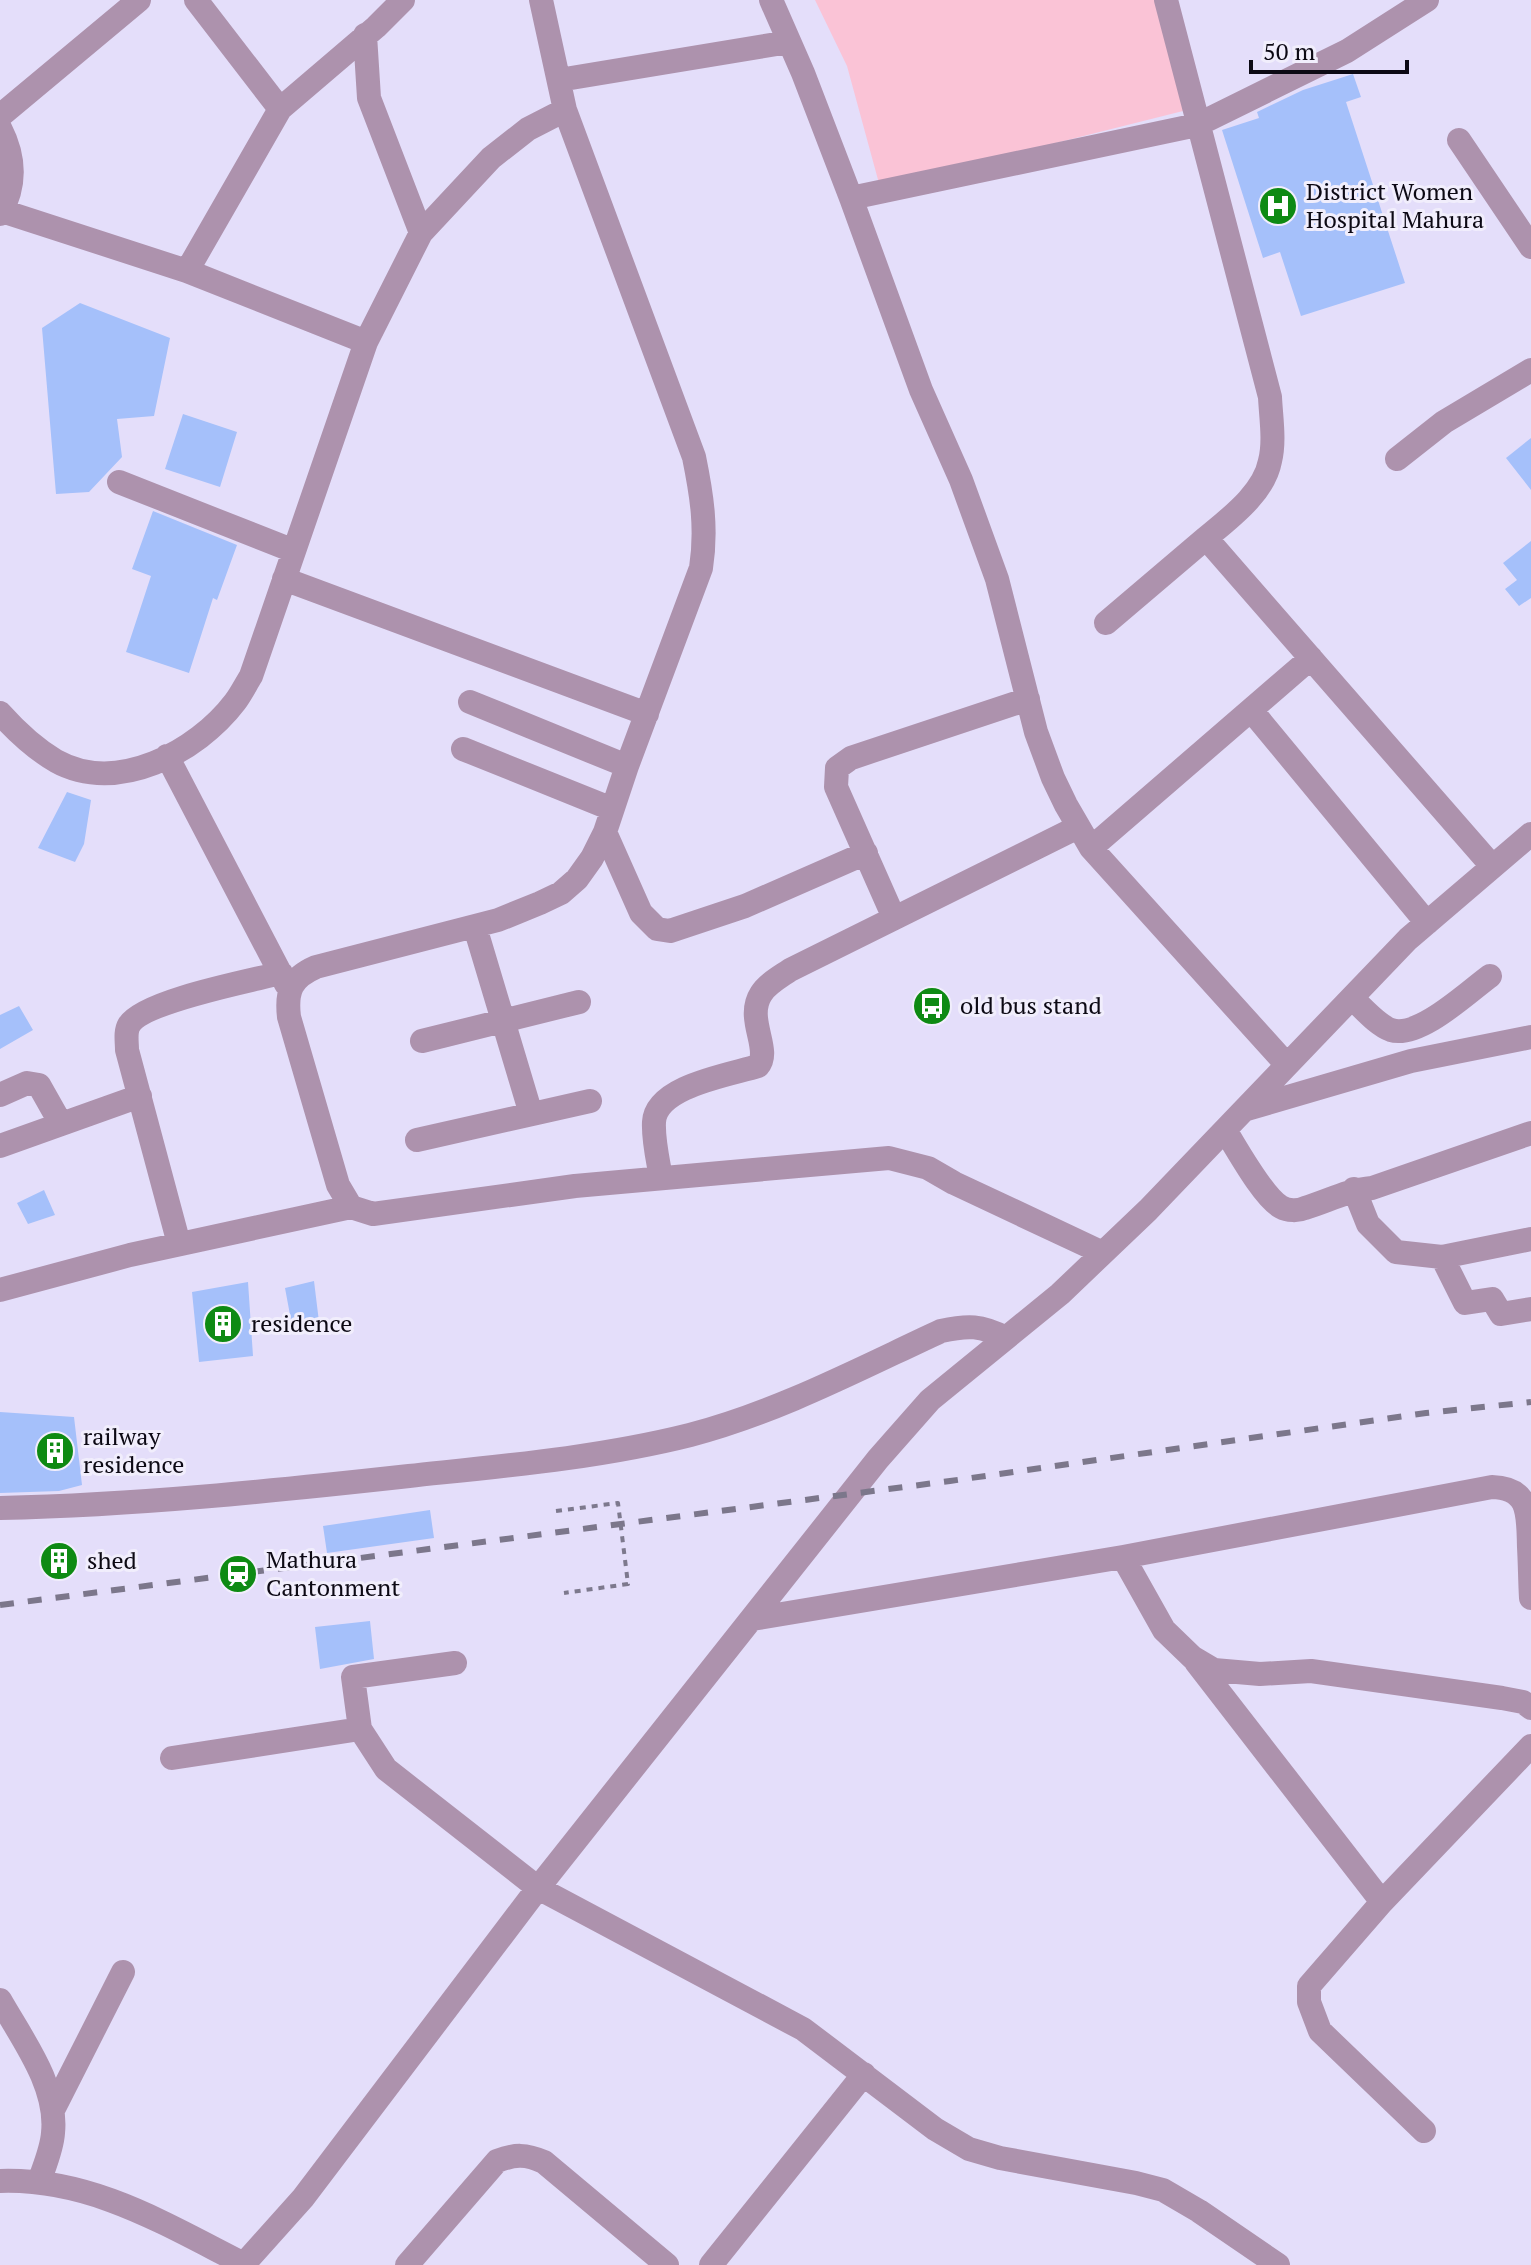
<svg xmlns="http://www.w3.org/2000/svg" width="1531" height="2265" viewBox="0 0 1531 2265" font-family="'PT Serif',serif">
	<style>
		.green { fill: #fac3d6 }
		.building { fill: #a5c0fa }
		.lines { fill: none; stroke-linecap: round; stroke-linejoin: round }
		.minor { stroke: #ad92ad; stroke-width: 24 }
		.rail { stroke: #7c778b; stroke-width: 6; stroke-dasharray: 14 14; stroke-linecap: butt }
		.path-bridge { stroke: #7d798d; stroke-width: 4; stroke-dasharray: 6 6; stroke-linecap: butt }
		.labels { text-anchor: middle; stroke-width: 6; stroke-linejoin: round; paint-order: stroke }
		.poi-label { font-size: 24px; fill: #0c0914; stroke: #f1eefc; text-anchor: start }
	</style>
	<rect width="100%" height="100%" fill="#e4defa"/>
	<path class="green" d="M815,0H1160L1187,110L880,187L847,66Z"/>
	<path class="building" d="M1353,74L1361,97L1346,102L1405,283L1301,316L1280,252L1263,258L1222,130L1259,118L1257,112L1303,90Z
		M80,303L170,338L154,416L117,419L122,457L89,492L56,494L42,328Z
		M183,414L237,432L220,487L165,469Z
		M1531,438V490L1506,458Z
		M153,511L237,545L217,600L213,598L189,673L126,652L151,576L132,569Z
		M1531,541V598L1519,606L1505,589L1517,580L1503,563Z
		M67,792L91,800L84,844L75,862L38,848Z
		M19,1006L33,1030L0,1049V1015Z
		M44,1190L55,1215L28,1224L17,1203Z
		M314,1281L320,1330L293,1331L285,1288Z
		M248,1282L253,1356L199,1362L192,1292Z
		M0,1412L74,1417L82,1485L59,1491L0,1493Z
		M430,1510L434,1538L327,1553L323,1526Z
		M48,1553L67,1554L68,1567L53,1572Z
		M370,1621L374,1659L320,1669L315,1627Z"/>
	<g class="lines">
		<path class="minor" d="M196,0L280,109
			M541,0L565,110L694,457C702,496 707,529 701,568L627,766L605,832L592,858L577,879L561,893L540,903L498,920L316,967C291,978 286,991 289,1017L338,1185L351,1207L373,1214L575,1186L889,1158L928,1168L954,1183L1103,1253
			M771,0L803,73L851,198L1197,125L1347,51L1427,0
			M1166,0L1270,397C1271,418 1275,441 1270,461C1264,493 1230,518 1206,538L1492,866
			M365,35L369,98L421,233
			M559,80L789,42
			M0,116L139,0
			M0,128C15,157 16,186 0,214
			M1459,140L1531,247
			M851,198L921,390L961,480L997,579L1036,732L1053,778L1066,805L1091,848L1287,1065
			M2,211L187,271L366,342
			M187,271L280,109L376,27L403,0
			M1397,459L1444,422L1531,370
			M119,482L294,551
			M284,579L647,714
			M1106,623L1206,538
			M470,702L627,766
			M1251,710L1427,923
			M0,713C17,732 34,748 56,761C117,795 197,752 235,702C241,694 246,684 251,676L366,342L421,233L491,158L528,129L565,110
			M463,749L612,809
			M167,756L286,984
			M605,832L641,913L657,929L670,931L745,906L866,853
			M1091,848L1311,658
			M894,918L836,787L837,768L851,758L1028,699
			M475,927L531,1114
			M1352,998C1363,1008 1377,1025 1391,1030C1419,1039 1468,992 1490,976
			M422,1041L579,1002
			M0,1095L27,1083L39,1085L61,1124
			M1247,1109L1411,1061L1531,1037
			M1225,1130C1237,1149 1263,1197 1281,1207C1288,1211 1298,1211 1305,1208C1328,1201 1348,1190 1372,1188L1531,1133
			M417,1140L590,1101
			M0,1146L140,1096
			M661,1178C658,1160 653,1140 654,1122C656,1086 729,1075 758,1066C772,1050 745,1019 761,994C767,984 780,977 790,970L1078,827
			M1354,1189L1368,1224L1396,1252L1442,1257L1531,1239
			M179,1244L127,1050C127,1042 125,1032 129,1025C143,1001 250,981 281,973
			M1442,1257L1465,1303L1492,1299L1501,1314L1531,1309
			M0,1290L130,1255L351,1207
			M0,1508C137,1505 273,1491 409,1476C503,1466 598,1458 690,1435C778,1412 859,1369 941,1331C968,1325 981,1325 1006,1338
			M1123,1557L1164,1630L1192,1657L1214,1670L1260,1674L1311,1671L1502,1698L1523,1702L1531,1708
			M752,1619L1123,1557L1492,1487C1531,1488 1528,1516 1529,1547C1530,1564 1530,1581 1531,1598
			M1196,1662L1382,1902
			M455,1663L353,1677L360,1729L386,1769L538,1888L803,2029L935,2129L969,2149L1000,2158L1136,2183L1163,2190L1199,2211L1278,2265
			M172,1758L360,1729
			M0,2000C22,2039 58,2086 53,2133C52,2149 44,2167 39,2182
			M53,2110L123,1972
			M1424,2131L1320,2031L1309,2002V1986L1382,1902L1531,1746
			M0,2181C91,2178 165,2224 244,2264
			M243,2265L303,2198L538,1888L878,1459L930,1400L1060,1294L1148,1210L1408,939L1531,834
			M407,2265L497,2161C515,2154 526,2154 544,2162L667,2265
			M711,2265L864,2074"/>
		<path class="rail" d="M0,1605L950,1481L1426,1413L1531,1402"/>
		<path class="path-bridge" d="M556,1511L618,1503L628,1584L564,1593"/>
	</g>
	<defs>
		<symbol id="hospital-disc" viewBox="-11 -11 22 22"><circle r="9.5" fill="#0e8a13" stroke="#f1eefc"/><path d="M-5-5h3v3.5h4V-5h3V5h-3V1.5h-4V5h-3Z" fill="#fff"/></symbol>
		<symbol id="bus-disc" viewBox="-11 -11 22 22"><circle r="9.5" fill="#0e8a13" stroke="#f1eefc"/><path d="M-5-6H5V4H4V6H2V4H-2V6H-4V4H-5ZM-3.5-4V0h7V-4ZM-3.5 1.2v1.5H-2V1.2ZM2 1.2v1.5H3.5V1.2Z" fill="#fff"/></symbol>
		<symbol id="building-disc" viewBox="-11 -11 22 22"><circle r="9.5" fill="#0e8a13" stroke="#f1eefc"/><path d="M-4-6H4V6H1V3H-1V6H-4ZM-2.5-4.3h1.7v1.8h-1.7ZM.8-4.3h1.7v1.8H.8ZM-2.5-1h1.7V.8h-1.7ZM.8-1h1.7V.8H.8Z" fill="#fff"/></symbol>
		<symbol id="station-disc" viewBox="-11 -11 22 22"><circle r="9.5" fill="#0e8a13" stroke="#f1eefc"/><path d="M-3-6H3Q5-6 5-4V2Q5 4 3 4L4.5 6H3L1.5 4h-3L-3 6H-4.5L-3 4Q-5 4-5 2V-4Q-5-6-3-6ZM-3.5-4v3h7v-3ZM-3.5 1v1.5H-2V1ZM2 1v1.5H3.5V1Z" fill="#fff"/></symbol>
	</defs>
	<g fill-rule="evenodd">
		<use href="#hospital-disc" x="1256" y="184" width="44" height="44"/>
		<use href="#bus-disc" x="910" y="984" width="44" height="44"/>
		<use href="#building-disc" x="201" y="1302" width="44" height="44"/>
		<use href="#building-disc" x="33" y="1429" width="44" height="44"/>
		<use href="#building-disc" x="37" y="1539" width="44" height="44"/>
		<use href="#station-disc" x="216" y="1552" width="44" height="44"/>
	</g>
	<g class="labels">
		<g class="poi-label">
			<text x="1306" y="200">District Women<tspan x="1306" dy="28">Hospital Mahura</tspan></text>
			<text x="960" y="1014">old bus stand</text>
			<text x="251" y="1332">residence</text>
			<text x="83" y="1445">railway<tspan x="83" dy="28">residence</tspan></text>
			<text x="266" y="1568">Mathura<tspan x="266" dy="28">Cantonment</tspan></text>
			<text x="87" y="1569">shed</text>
		</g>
	</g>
	<path d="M1251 60v12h156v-12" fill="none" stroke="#0c0914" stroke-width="4"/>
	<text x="1263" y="60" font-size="24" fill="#0c0914" stroke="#f1eefc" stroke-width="6" paint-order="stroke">50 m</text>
</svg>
